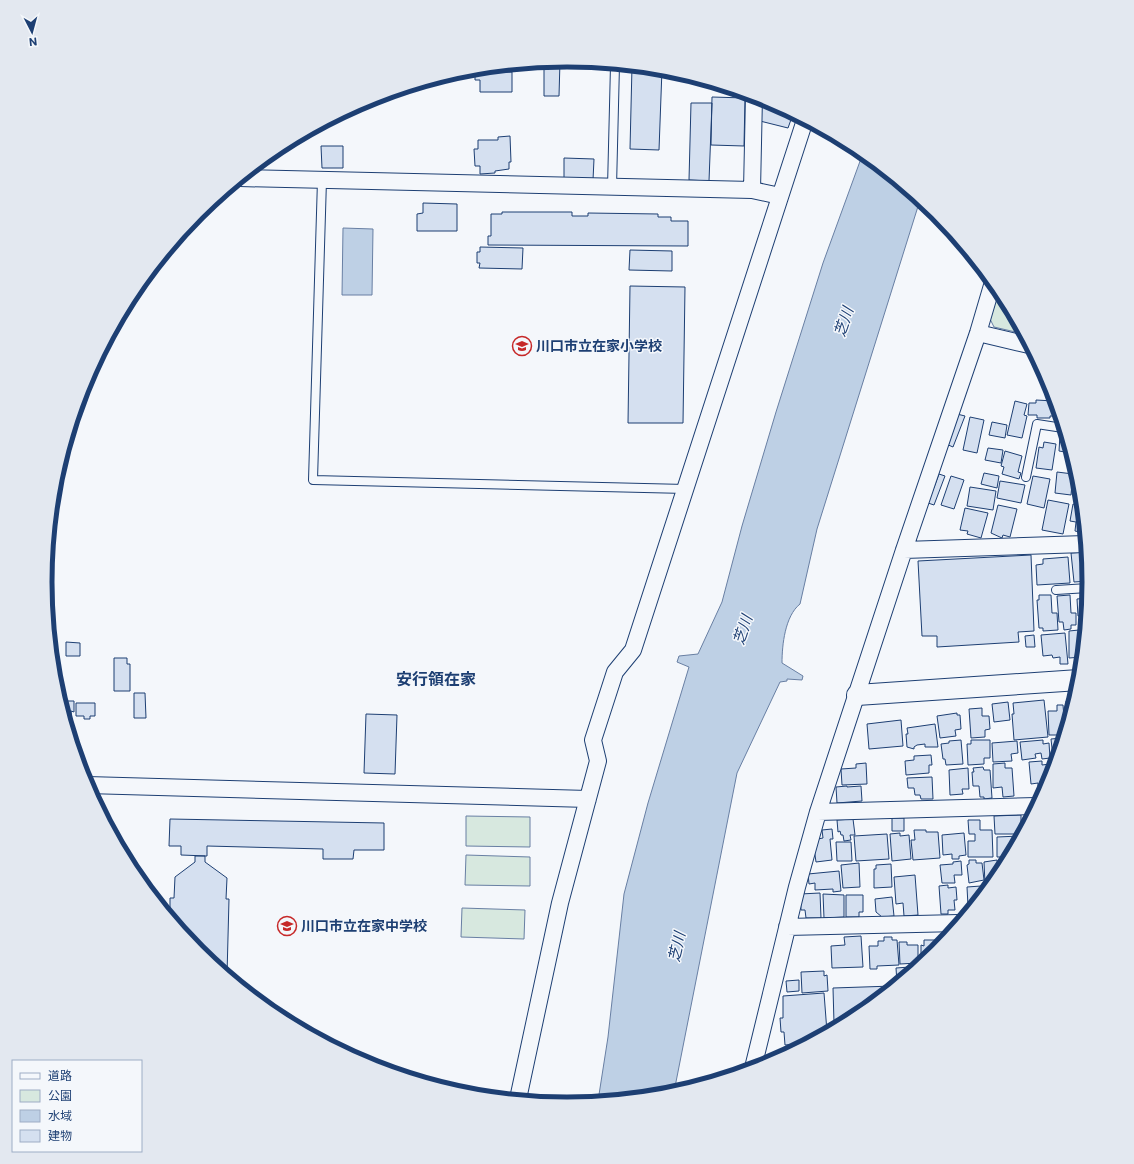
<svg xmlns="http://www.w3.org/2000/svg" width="1134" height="1164" viewBox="0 0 1134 1164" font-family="Commissioner,'Noto Sans JP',sans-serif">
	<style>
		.green { fill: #d7e8df; stroke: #687fa3 }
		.water { fill: #bed0e5; stroke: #687fa3 }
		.building { fill: #d5e0f0; stroke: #1d3f73 }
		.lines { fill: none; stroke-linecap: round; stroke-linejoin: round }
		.service-casing { stroke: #1d3f73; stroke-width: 10 }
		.minor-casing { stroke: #1d3f73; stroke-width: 18 }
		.tertiary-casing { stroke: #1d3f73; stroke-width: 22 }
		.service { stroke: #f4f7fb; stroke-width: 8 }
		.minor { stroke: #f4f7fb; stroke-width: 16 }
		.tertiary { stroke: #f4f7fb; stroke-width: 20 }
		.labels { text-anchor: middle; stroke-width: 3; stroke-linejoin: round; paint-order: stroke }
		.poi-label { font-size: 14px; font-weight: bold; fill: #1d3f73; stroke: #f4f7fb; text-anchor: start }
		.water-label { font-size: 15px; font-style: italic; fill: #1d3f73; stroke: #f4f7fb }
		.quarter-label { font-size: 16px; font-weight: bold; fill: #1d3f73; stroke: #f4f7fb }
		.rim { fill: none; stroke: #1d3f73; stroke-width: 5 }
	</style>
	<rect width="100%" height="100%" fill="#f4f7fb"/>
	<path class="green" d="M999,289L1001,292L1024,334L994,327L989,317Z
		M466,816L530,817V847L466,846Z
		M466,855L530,857V886L465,885Z
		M462,908L525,910L524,939L461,937Z"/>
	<path class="water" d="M863,153L920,200L817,529L800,604C785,616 782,645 782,663L803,676L802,680L787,679V681L780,682L737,773L674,1092L598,1101L608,1037L624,894L648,803L689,667L677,662L679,656L698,654L722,602L742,526L776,412L823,263Z
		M343,228L373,229L372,295H342Z"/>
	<path class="building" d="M560,61L559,96H544V62Z
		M632,66L662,69L659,150L630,149Z
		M512,72V92H480V80H475V73Z
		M712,97L745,98L744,146L711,145Z
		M761,98L793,114L788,128L760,121Z
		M691,103H712L709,181L689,180Z
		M510,136L511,162H509V169L495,171V173L480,174V166H475L474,149H478V140H498V137Z
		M321,146H343V168H322Z
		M564,158L594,159L593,180L564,179Z
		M423,203L457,204V231H417V214L423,213Z
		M502,212H572V216H588V213L658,214V217H671V221H688V246L488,245V236H491V214H502Z
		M480,247L523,248L522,269L479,268L480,263H477V252H480Z
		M630,250L672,251V271L629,270Z
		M630,286L685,287L683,423H628Z
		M1036,400L1054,401L1053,405H1056L1059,414L1057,416H1050V418H1037V415H1028L1029,403H1036Z
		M1015,401L1027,404L1024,415L1027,416L1022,438L1007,435Z
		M957,414L965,416L953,447L946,444Z
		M970,417L984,420L977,453L963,450Z
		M992,422L1007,425L1005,438L989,435Z
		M1060,435L1066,436L1071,453L1059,451Z
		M1044,442L1056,444L1052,470L1036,468L1039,447L1043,448Z
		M65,447L64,469L59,468Z
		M988,448L1003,450L1001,463L985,460Z
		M1005,451L1022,456L1018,472L1021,473L1019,479L1002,474L1004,467L1001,466Z
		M1057,472L1073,474L1071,495L1055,493Z
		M984,473L999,476L997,488L981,484Z
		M939,474L945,476L934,505L928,503Z
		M951,476L964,480L954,509L941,505Z
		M1033,476L1050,479L1044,508L1027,504Z
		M1075,479H1079L1080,495L1073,494Z
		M1000,481L1025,485L1021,503L997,498Z
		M970,487L996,491L993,510L967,506Z
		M1048,500L1069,504L1063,534L1042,530Z
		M1073,504L1081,506L1080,508H1082L1084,533L1075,531L1076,522L1070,521Z
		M998,505L1017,509L1010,537L1003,535L1002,538L991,533Z
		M965,508L988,513L981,538L967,534L968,531L960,530Z
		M1086,552L1089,581L1074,582L1071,553Z
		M1031,555L1034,631L1018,632L1019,642L937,647V636H922L918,561Z
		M1068,557L1070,583L1037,585L1036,565L1043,564V559Z
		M1039,595H1051L1052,613H1057L1058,630L1043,631V628H1039L1037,600H1039Z
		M1070,595L1071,613H1076V625H1071V629L1064,630L1063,622H1059L1057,596Z
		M1087,598L1085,625L1082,626L1081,616H1078L1077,599Z
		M1079,630V635L1084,634L1082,657L1069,658V631Z
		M1065,633L1068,664H1060V657L1053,658L1052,655L1043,656L1041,635Z
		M1034,635L1035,647H1026L1025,636Z
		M66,642L80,643V656H66Z
		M114,658H127V664H130V691H114Z
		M134,693H145L146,718H134Z
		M1044,700L1048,737L1014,740L1012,714H1014L1013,703Z
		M1074,700L1068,720L1066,701Z
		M62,701H74V712L71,711L72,725L68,726Z
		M1008,702L1010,720L994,722L992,704Z
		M76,703H95V716H90V719H84V716H76Z
		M1057,705H1063L1065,730L1064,735H1049L1048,711H1057Z
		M982,708V716H989L990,729L985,730V737L971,738L969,709Z
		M957,713V715H960L961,729L955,730L956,736L940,738L937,716Z
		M366,714L397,715L395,774L364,773Z
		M901,720L903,746L869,749L867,724Z
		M935,724L938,747H925V744L917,745L914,747V749L907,747L906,734H908L907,728Z
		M1062,738L1054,767L1051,739Z
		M961,740L963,764L946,765L945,759H943L941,744L949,743V741Z
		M971,740H990V758H984V764L968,765L967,744H971Z
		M1043,740V744L1049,743L1050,758L1042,759L1041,753L1035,754L1036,758L1022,760L1020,742Z
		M1017,741L1018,753L1011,754L1012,761L993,762L992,743Z
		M931,755L932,765H929V773L906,775L905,761L914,760V756Z
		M1042,761V765L1050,764L1051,776L1048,785L1038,786V783L1031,784L1029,762Z
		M866,763L867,784L842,785L841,769L856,768V764Z
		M1005,763V768H1012L1014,796L1003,797L1002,787L993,788V764Z
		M983,767L984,770H990L992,798L984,799V797H980L979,786H973L972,772H974L973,768Z
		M968,768L969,789H962L963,794L950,795L949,770Z
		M932,777L933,799H921L920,795H915L914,788H908L907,778Z
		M847,786V787L861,786L862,801L837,803L836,787Z
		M1021,815V822H1024V828L1022,834H995L994,816Z
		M892,818H904V831H892Z
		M170,819L384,823V850H354L353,859H323V849L207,846V856L181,855V846H169Z
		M853,819L855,835H850L851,840L844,841L843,835H841L840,831L838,832L837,820Z
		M968,820H980V830H992L993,857H968V841H975V834H969Z
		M832,829L833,839H830L832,860L816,862L814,848L818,839L823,838L822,830Z
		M914,830H926V832H938L940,858L913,860L911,840H915Z
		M900,833V836L909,835L911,859L892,861L890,834Z
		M964,833L966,855L959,856V859H952V854L943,855L942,835Z
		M887,834L889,859L856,861L854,836Z
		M1020,836L1009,857H997V837Z
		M836,842H851L852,861H837Z
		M195,856H205V862L227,878L226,899H229L227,975L198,951L170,917V898H174L175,877L195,862Z
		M969,860H976V863H982L984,880L969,883L967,865L969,864Z
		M997,860L998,867H1002V870L989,886V884H985L984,862Z
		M961,861L962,875H954L955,883H942L940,865L953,864V862Z
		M859,863L860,887L843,888L841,865Z
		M891,864L892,887L874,888V869H876V865Z
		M839,871L841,891L833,892V889L815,890V883L809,884L808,874Z
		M915,875L918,915L904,916L903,903L896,904L894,877Z
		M948,885V888L956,887L957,900H954L955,910H948V914H941L939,886Z
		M981,886L982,896L971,908L968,906L967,887Z
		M820,893L821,918H806L805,910H801L800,894Z
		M823,894L844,895V917L824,918Z
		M846,895H863V912H859V917H846Z
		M892,897L894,916L882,917L876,912L875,899Z
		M861,936L863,967L832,968L831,946L845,945L844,937Z
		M884,937H892V940H897L899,965L877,966V969H870L869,946H878V941H884Z
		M924,940H940V946L925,961V957H921V945L924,946Z
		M899,942H907V945H918V963L900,964Z
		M910,967L911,972L897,983L896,968Z
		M824,971V976L827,975L828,991L802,993L801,972Z
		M799,980V991L787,992L786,981Z
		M893,986L857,1016L845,1023H834L833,988Z
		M824,993L827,1032L798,1047V1044L785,1045L784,1032H781L780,1018H783V996Z
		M789,1052L773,1061V1053Z"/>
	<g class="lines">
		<defs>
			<path id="service" d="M322,180L313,480L686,489
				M612,187L615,65
				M1026,477L1037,424L1063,428
				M1056,590L1088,588"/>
			<path id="minor" d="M240,178L752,190L780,196
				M752,190L754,96
				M978,333L1029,345
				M904,550L1085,544
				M87,785L588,799
				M818,812L1036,806
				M787,927L959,923
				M753,1068L797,887L818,812L904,550L978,333L993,282
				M518,1099L560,903L598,761L593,740L615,672L633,650L805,120"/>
			<path id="tertiary" d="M857,695L1079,680"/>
		</defs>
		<use href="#service" class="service-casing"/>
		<use href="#minor" class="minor-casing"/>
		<use href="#tertiary" class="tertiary-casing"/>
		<use href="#service" class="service"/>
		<use href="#minor" class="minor"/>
		<use href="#tertiary" class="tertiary"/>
	</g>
	<defs>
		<symbol id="school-ring" viewBox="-11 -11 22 22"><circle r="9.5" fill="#f4f7fb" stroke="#c62828" stroke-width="1.5"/><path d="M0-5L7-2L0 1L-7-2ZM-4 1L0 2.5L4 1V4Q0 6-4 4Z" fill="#c62828"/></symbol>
	</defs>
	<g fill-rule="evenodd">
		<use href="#school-ring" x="511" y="335" width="22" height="22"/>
		<use href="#school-ring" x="276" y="915" width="22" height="22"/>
	</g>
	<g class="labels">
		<g class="poi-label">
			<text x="536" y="351">川口市立在家小学校</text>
			<text x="301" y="931">川口市立在家中学校</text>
		</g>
		<g class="water-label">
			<text transform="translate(844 322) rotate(-72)" y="5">芝川</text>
			<text transform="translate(743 630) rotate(-72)" y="5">芝川</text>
			<text transform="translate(677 947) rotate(-78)" y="5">芝川</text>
		</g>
		<g class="quarter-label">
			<text x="436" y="685">安行領在家</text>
		</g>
	</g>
	<path d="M0 0H1134V1164H0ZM52 582a515 515 0 1 1 1030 0a515 515 0 1 1-1030 0Z" fill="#e3e8f0" fill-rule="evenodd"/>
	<path class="rim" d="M52 582a515 515 0 1 1 1030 0a515 515 0 1 1-1030 0Z"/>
	<rect x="12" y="1060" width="130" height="92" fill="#f4f7fb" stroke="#9eadc5"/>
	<rect x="20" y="1073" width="20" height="6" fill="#f4f7fb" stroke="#9eadc5"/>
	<text x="48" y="1080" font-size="12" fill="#1d3f73">道路</text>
	<rect x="20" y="1090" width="20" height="12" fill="#d7e8df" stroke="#9eadc5"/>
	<text x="48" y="1100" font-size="12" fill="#1d3f73">公園</text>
	<rect x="20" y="1110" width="20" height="12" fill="#bed0e5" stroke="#9eadc5"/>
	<text x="48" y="1120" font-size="12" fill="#1d3f73">水域</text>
	<rect x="20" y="1130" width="20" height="12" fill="#d5e0f0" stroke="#9eadc5"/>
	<text x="48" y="1140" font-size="12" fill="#1d3f73">建物</text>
	<g transform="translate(32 32) rotate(174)" stroke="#f4f7fb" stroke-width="3" paint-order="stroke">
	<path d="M0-3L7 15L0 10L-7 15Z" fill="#1d3f73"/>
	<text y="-6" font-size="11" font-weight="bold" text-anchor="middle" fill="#1d3f73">N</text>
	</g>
</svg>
